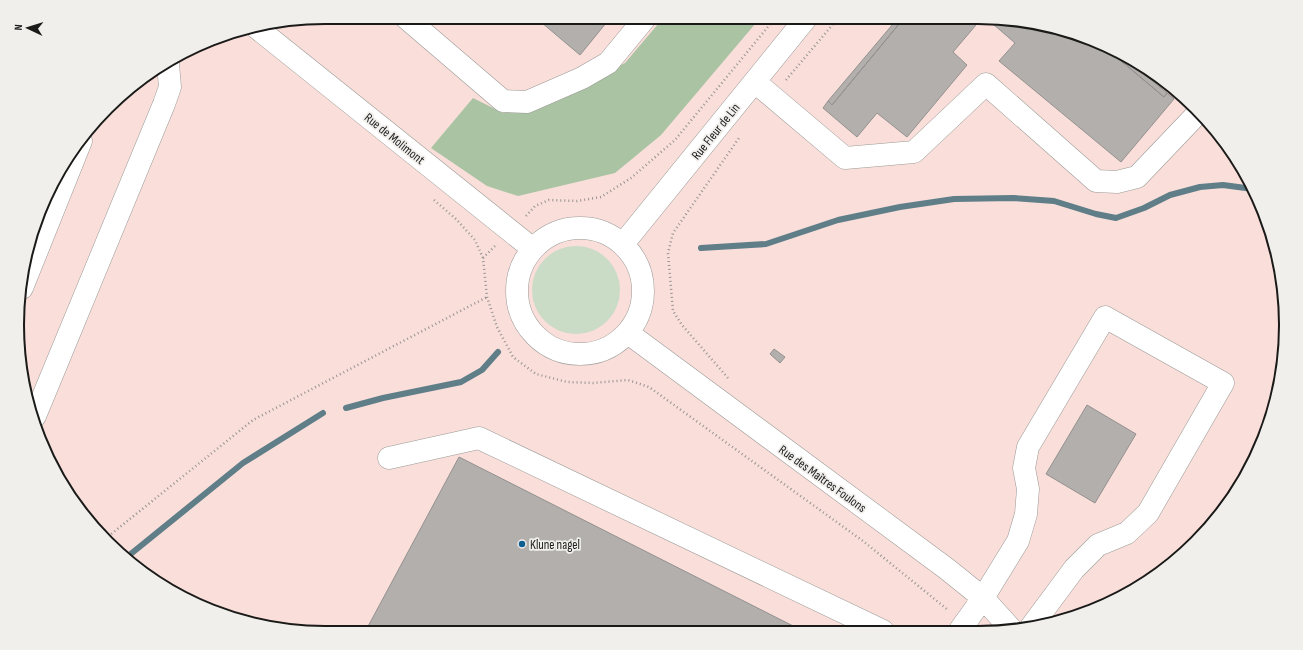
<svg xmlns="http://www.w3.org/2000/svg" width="1303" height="650" viewBox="0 0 1303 650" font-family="'Sofia Sans Condensed',sans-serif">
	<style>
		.industrial { fill: #f9deda }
		.green { fill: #cadcc5 }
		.forest { fill: #a9c3a3 }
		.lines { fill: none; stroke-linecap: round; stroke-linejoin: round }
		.stream { stroke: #5f7e88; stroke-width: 6 }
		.building { fill: #b2afad; stroke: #93918f }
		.minor-casing { stroke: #9b9a97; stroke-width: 23 }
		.path { stroke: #969492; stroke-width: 2.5; stroke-dasharray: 1 3; stroke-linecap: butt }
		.minor { stroke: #fff; stroke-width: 22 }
		.poi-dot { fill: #105d90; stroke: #f1efec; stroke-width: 1.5 }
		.labels { text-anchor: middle; stroke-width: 3.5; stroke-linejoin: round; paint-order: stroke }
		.street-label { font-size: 13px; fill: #1a1a19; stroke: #f1efec }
		.poi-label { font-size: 13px; fill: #1a1a19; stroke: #f1efec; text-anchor: start }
		.rim { fill: none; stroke: #1a1a19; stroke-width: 2 }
	</style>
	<rect width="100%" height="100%" fill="#f1efec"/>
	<path class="industrial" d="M325,17L998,18L1057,27L1114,49L1165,81L1209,122L1245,171L1270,226L1283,285L1285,345L1276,404L1254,461L1222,513L1165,569L1096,610L1018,630L305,632L246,623L189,601L107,543L49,461L20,365L23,265L41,207L69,154L137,81L226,33Z"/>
	<path class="green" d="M532 290a44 44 0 1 1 88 0a44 44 0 1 1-88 0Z"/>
	<path class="forest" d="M664,17H761L661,135L615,173L518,196L487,186L431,148L473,98L503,113L543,105L625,63Z"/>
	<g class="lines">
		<path class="stream" d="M701,248L766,244L838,220L900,207L954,199L1013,198L1054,201L1096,214L1116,218L1144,208L1170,195L1200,187L1223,185L1253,189
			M346,408L383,398L461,382L482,370L498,352
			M127,557L243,463L323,413"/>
	</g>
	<path class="building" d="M535,17H611L580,55Z
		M898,18H904L832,105L828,101Z
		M904,18H982L953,52L967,65L907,137L877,113L857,137L823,108L828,101L832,105Z
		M986,18H998L1057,27L1101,44L1164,97L1167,93L1174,99L1121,162L999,61L1015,43Z
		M1101,44L1114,49L1167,93L1164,97Z
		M774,349L785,357L780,363L770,354Z
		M1087,405L1136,434L1095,503L1046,474Z
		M459,457L803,631L365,632Z"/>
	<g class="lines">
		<defs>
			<path id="minor" d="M405,17L503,101L527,102L582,78L608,63L646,17
				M257,28L533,249
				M755,82L845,158L914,152L986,84L1096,181L1117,182L1137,177L1199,112
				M517 291a63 63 0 1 1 126 0a63 63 0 1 1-126 0Z
				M623,244L807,17
				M22,288L81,141
				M628,333L947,569L983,598L1012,630
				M35,416L164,104L170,87L168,64
				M389,458L479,438L883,631
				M960,630L983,598L1018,541L1026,514L1028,489L1024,468L1028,447L1105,317L1223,383L1148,513L1127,533L1098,545L1074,569L1031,627"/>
		</defs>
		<use href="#minor" class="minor-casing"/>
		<path class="path" d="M786,80L839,17
			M434,200L456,219L475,240L483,258
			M526,216L535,206L549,200L577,201L601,197L631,178L675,140L776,17
			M495,246L483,258L487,297L497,327L513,357L536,374L567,382L593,383L628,380L649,387L863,541L948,610
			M728,378L682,325L673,311L668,253L673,233L739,138
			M105,539L253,420L487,297"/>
		<use href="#minor" class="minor"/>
	</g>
	<circle class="poi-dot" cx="522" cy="544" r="4"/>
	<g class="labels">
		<g class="street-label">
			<text transform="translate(715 131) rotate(-51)" y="5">Rue Fleur de Lin</text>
			<text transform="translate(395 138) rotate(39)" y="5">Rue de Molimont</text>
			<text transform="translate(823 478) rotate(36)" y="5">Rue des Maîtres Foulons</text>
		</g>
		<g class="poi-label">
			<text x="530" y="549">Klune nagel</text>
		</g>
	</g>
	<path d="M0 0H1303V650H0ZM325 24H978A301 301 0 0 1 1279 325V325A301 301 0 0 1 978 626H325A301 301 0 0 1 24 325V325A301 301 0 0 1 325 24Z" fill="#f1efec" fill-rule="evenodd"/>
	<path class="rim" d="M325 24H978A301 301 0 0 1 1279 325V325A301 301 0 0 1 978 626H325A301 301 0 0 1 24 325V325A301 301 0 0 1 325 24Z"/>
	<g transform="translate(28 28) rotate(274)" stroke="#f1efec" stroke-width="3" paint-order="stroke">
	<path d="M0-3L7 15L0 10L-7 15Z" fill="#1a1a19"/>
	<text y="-6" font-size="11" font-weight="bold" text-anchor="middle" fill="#1a1a19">N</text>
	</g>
</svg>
